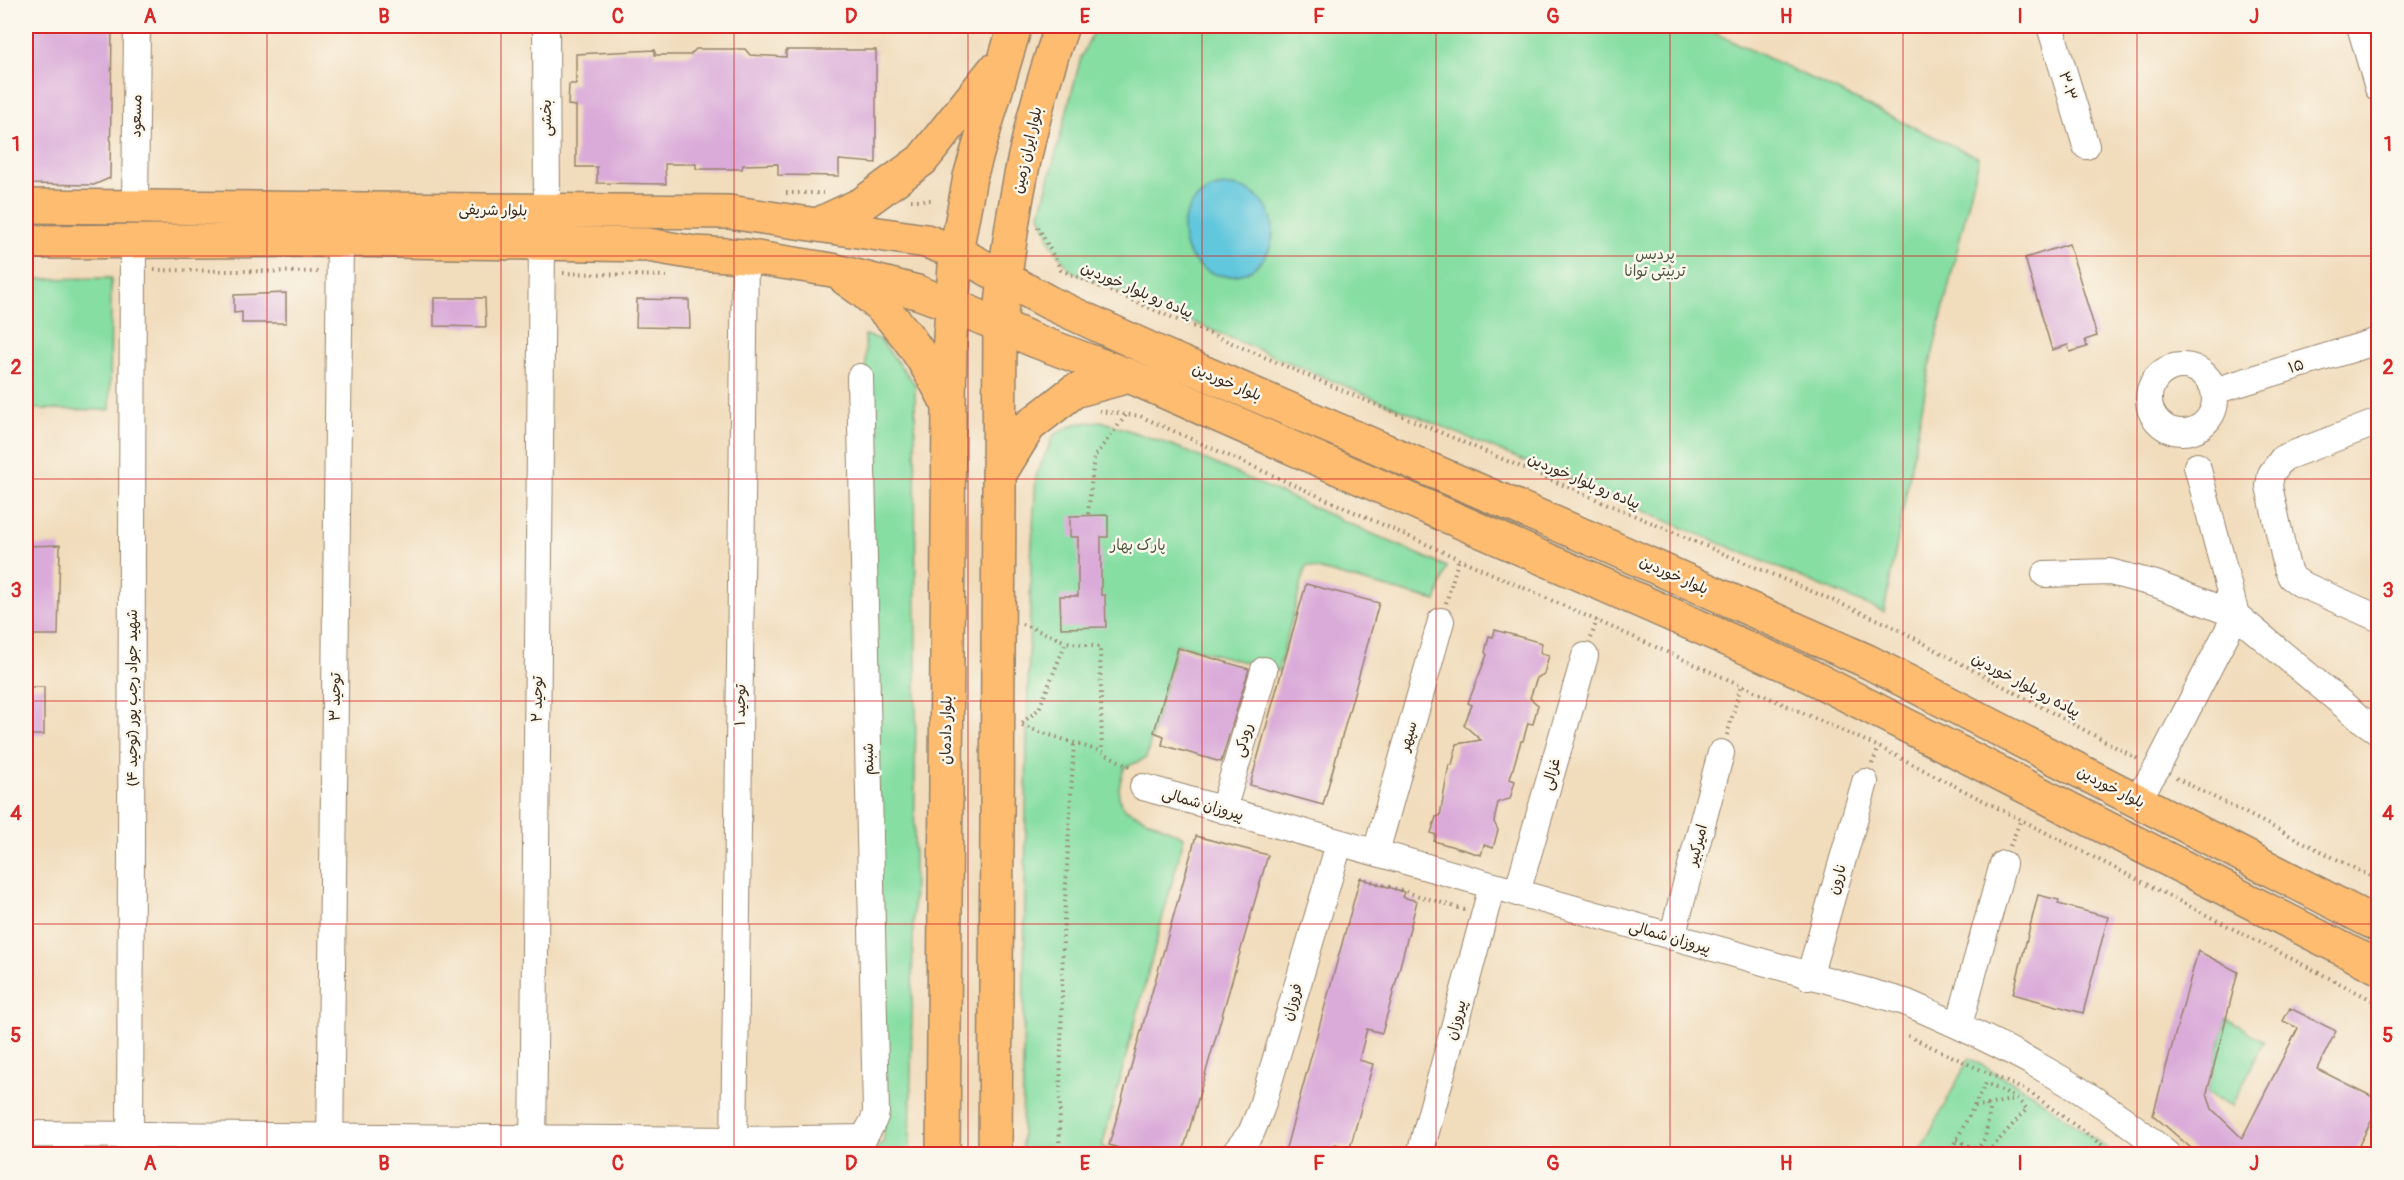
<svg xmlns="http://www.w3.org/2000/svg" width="2404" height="1180" viewBox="0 0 2404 1180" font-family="Pangolin,'Playpen Sans Arabic',sans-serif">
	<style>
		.green { fill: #86dea3; stroke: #608460; stroke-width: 1.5 }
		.water { fill: #60c7dd; stroke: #4e787e; stroke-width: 1.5 }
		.building { fill: #daabd9 }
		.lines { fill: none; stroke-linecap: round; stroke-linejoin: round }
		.minor-casing { stroke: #96836c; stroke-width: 28 }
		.major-casing { stroke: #96836c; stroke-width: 36 }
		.path { stroke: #96836c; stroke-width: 4; stroke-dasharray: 1.5 4.5; stroke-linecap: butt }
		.minor { stroke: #fff; stroke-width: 26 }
		.major { stroke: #fdbc70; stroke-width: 33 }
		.grid { fill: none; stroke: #d62828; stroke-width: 1.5; stroke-opacity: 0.55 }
		.labels { text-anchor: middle; stroke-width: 5; stroke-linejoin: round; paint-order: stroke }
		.street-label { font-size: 15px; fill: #3b2a1e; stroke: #fbf7ec }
		.park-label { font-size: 15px; fill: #4e573f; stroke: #fbf7ec }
		.neatline { fill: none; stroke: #d62828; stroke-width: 2 }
		.grid-label { font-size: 20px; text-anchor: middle; font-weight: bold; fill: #d62828 }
	</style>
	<rect width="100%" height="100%" fill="#fbf7ec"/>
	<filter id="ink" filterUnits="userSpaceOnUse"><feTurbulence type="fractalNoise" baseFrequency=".0167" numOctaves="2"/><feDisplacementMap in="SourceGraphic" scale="12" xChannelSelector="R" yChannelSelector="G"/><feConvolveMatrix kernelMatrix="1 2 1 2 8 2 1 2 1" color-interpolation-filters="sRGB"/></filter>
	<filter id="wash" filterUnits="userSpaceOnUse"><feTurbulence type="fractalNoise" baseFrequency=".008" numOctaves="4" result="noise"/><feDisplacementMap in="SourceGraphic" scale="24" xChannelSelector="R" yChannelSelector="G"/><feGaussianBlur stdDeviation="1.35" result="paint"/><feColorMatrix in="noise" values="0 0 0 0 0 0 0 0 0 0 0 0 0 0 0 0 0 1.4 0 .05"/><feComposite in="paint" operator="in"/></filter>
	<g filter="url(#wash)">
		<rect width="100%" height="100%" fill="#f1dcbb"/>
		<path class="green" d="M1096,26H1700L1979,158L1930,365L1884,612L1071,271L1052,246L1040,214L1081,57Z
			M111,278L110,410L26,409V279Z
			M865,335L879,339L915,384L916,705L910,1154H870L884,1141L874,620Z
			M1101,421L1177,447L1447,567L1436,601L1306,566L1278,671L1177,644L1146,758L1124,768C1120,785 1113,797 1127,810L1184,837L1102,1147L1129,1154H1022L1027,734L1031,561L1036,476L1054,435L1075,424Z
			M2226,1018L2264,1041L2232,1106L2207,1093Z
			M1969,1058L2031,1093L2115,1154H1919Z"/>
		<path class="water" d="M1183 231a45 45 0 1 1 90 0a45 45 0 1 1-90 0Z"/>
		<g id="blocks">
			<path class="building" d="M26,26H112L110,178L94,185L26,184Z
				M696,49H745L750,55L786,57V50H876V163L839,160V176L778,175V164L743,165L742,169H696V164H665L666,184L597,183V167H576V106L568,105L569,84H576V54L655,50V55H690Z
				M2069,244L2097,336L2085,340L2087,347L2070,352L2068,345L2052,350L2025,258Z
				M286,293V323H242V312L234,313V295Z
				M434,298H485L486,327L434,326Z
				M637,299L689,300L690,328L636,327Z
				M1108,515V537H1101V595H1105L1106,627L1061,628L1060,596H1078V537H1070V516Z
				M60,545L58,635H26V546Z
				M1306,584L1379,603L1323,805L1250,785Z
				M1495,630L1542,643L1540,653L1549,655L1544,674L1537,678L1530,698L1538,705L1533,724L1528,723L1523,741H1521L1510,779L1515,781L1510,799L1498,802L1494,822L1498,830L1493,848L1484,845L1481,855L1434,841L1436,835L1431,833L1436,817L1440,816L1449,765H1452L1457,744L1481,740L1464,725L1472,705L1468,703L1487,655L1485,652L1489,636L1493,637Z
				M1178,648L1249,669L1221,762L1162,745L1164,736L1154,732Z
				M26,687H44V735H26Z
				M1196,836L1268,855L1182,1155H1142L1109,1145Z
				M1360,878L1404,892L1402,897L1417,901L1392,997L1382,1033L1367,1029L1359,1060L1373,1064L1350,1148L1335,1144L1332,1155H1284Z
				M2038,895L2059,900L2058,904L2108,917L2083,1013L2013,994Z
				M2198,951L2238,972L2207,1093L2212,1109L2242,1138L2298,1028L2283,1021L2290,1008L2336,1031L2317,1069L2379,1100V1106L2354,1155H2199L2153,1115Z"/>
		</g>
	</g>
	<g filter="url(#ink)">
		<use href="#blocks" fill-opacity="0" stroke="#96836c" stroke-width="1.5"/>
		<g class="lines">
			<defs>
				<path id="minor" d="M546,26L547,211
					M2050,26L2086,146
					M2360,26L2378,88
					M135,207L137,26
					M2149 399a33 33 0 1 1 66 0a33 33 0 1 1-66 0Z
					M860,377L876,1112C874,1127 860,1136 860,1152
					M2214,391L2378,341
					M2378,422L2283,458L2271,474L2269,486L2287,568L2291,577L2301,584L2378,618
					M2045,574L2110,572L2156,584L2236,615L2358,717L2378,731
					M1143,787L1905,1002C1999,1042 2089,1087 2167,1154
					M2137,800L2157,768L2236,615L2197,466
					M1223,810L1264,670
					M1376,852L1441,621
					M1517,893L1585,656
					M1672,937L1721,753
					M1809,977L1865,782
					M1959,1025L2003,864
					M26,1134L735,1140L863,1138
					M130,1154L133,241
					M330,1154L340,240
					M533,1154L542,243
					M734,1154L745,256
					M1234,1154L1251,1133L1261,1109L1339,844
					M1420,1154L1492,886"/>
				<path id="major" d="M26,206L729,212L926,241L956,252L1050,303L1165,356L1608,546L1867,661L2378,925
					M819,224L862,204L922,160L993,71
					M26,242L340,240L648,245L695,253L745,256L832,270L917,292L952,305L1036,341L1129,376L1802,672L2378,967
					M846,279C895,311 921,352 947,402
					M999,475L1029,426L1051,409L1074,391L1129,376
					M943,1154L949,406L950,337L956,252L970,177L1015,26
					M995,1154L1000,325C1009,223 1027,122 1062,26"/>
			</defs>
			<use href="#minor" class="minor-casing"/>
			<use href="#major" class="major-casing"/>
			<path class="path" d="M786,193H823
				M911,200H935
				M1038,227L1061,270L1888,624L2138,759
				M154,270L318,272
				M563,273L666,276
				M1099,411L1140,416L1879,747L2378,1003
				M1088,514L1094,457L1127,414
				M1446,603L1459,558
				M1022,624L1066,642
				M1591,638L1597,620
				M1022,723L1039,709L1066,642L1100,647L1102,752
				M1022,726L1102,752L1132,768
				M1727,735L1741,685
				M1872,764L1879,747
				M2176,778L2378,880
				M2010,846L2021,819
				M1360,878L1465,910
				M1908,1036L2031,1093L2114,1154
				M1987,1105L2016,1099
				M1975,1106L1987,1105L1990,1110L1985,1138L1977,1150
				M1957,1140L1985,1154
				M1059,1154L1063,938L1074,742
				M1949,1154L1986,1083L2017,1099L2027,1109L1986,1154"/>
			<use href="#minor" class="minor"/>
			<use href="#major" class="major"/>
		</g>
	</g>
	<path class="grid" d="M267,26V1154M501,26V1154M734,26V1154M968,26V1154M1202,26V1154M1436,26V1154M1670,26V1154M1903,26V1154M2137,26V1154M26,256H2378M26,479H2378M26,701H2378M26,924H2378"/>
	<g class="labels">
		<g class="street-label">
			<text transform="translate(2068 86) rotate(73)" y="5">۳۰۳</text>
			<text transform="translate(136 116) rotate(-89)" y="5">مسعود</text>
			<text transform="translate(546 118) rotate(-90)" y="5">بخشی</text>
			<text transform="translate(1027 150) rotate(-77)" y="5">بلوار ایران زمین</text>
			<text transform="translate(493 210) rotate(1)" y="5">بلوار شریفی</text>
			<text transform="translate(1137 290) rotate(23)" y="5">پیاده رو بلوار خوردین</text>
			<text transform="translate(2296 366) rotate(-17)" y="5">۱۵</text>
			<text transform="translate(1227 382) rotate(23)" y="5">بلوار خوردین</text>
			<text transform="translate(1584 481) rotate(23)" y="5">پیاده رو بلوار خوردین</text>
			<text transform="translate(1674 575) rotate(24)" y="5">بلوار خوردین</text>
			<text transform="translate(2026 685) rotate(28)" y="5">پیاده رو بلوار خوردین</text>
			<text transform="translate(335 697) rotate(-89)" y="5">توحید ۳</text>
			<text transform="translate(132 698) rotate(-90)" y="5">شهید جواد رجب پور (توحید ۴)</text>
			<text transform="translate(537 699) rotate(-89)" y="5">توحید ۲</text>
			<text transform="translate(740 705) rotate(-89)" y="5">توحید ۱</text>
			<text transform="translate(946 730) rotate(-89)" y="5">بلوار دادمان</text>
			<text transform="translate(1408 736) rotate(-74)" y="5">سپهر</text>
			<text transform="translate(1243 740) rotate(-74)" y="5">رودکی</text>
			<text transform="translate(868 759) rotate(-91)" y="5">شبنم</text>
			<text transform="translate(1551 774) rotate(-74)" y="5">غزالی</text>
			<text transform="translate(2111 787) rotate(27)" y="5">بلوار خوردین</text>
			<text transform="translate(1203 804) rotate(16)" y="5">پیروزان شمالی</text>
			<text transform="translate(1697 845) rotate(-75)" y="5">امیرکبیر</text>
			<text transform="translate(1837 879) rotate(-74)" y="5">نارون</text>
			<text transform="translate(1670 937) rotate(16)" y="5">پیروزان شمالی</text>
			<text transform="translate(1292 1002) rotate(-74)" y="5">فروزان</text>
			<text transform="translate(1456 1020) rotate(-75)" y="5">پیروزان</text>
		</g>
		<g class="park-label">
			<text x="1655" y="259">پردیس<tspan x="1655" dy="17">تربیتی توانا</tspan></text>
			<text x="1138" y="550">پارک بهار</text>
		</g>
	</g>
	<rect width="2404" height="1180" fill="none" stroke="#fbf7ec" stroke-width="66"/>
	<rect x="33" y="33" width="2338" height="1114" class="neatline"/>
	<g class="grid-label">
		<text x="150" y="23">A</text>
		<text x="384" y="23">B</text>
		<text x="618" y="23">C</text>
		<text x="851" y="23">D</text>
		<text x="1085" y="23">E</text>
		<text x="1319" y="23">F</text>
		<text x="1553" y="23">G</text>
		<text x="1786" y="23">H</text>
		<text x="2020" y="23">I</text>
		<text x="2254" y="23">J</text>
		<text x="16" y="151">1</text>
		<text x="2388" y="151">1</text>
		<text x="16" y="374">2</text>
		<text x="2388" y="374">2</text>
		<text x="16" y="597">3</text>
		<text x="2388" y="597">3</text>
		<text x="16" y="820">4</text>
		<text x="2388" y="820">4</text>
		<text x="16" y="1042">5</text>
		<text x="2388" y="1042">5</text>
		<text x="150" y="1170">A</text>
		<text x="384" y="1170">B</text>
		<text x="618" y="1170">C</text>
		<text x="851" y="1170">D</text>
		<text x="1085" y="1170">E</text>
		<text x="1319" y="1170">F</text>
		<text x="1553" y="1170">G</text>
		<text x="1786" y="1170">H</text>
		<text x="2020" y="1170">I</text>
		<text x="2254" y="1170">J</text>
	</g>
</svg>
